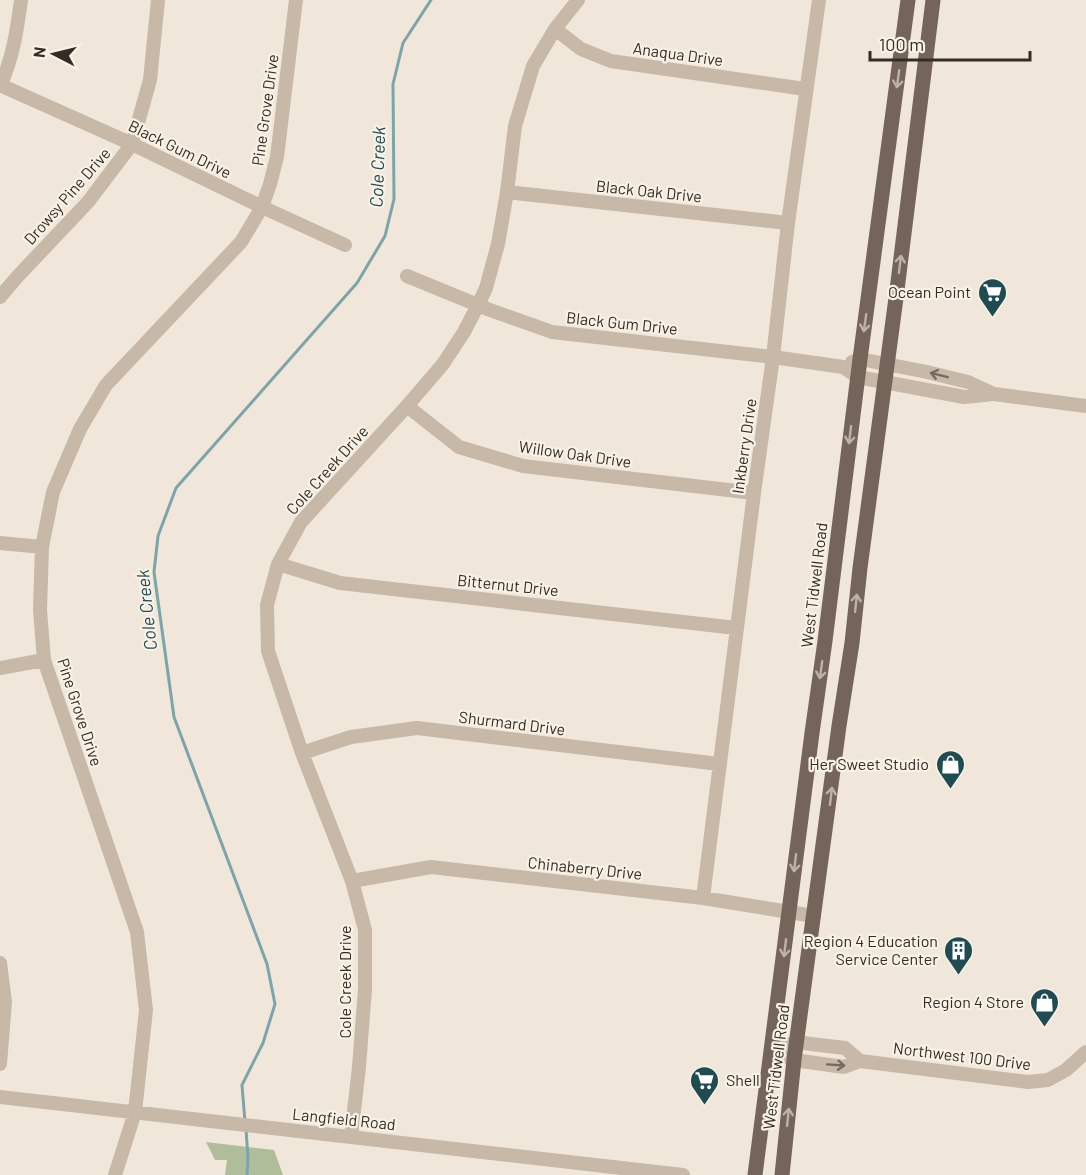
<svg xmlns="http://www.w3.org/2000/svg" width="1086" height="1175" viewBox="0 0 1086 1175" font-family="Barlow,sans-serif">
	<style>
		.green { fill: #b0bd9b }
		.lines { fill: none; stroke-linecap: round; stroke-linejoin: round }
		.stream { stroke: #7ba5ab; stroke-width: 3 }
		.minor { stroke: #c7b8a7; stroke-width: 14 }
		.major { stroke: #756459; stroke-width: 15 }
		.oneway { stroke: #bdb2a7 }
		.oneway2 { stroke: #766b61 }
		.labels { text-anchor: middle; stroke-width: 4.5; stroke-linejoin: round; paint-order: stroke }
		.street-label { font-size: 16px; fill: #342c27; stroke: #f8f1e6 }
		.poi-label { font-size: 16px; fill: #342c27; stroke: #f8f1e6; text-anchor: end }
		.water-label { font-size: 18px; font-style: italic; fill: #1f4b52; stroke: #f8f1e6 }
	</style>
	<rect width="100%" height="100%" fill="#f0e7da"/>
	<path class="green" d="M206,1142L274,1150L283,1175H225L227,1160H215Z"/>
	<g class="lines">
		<path class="stream" d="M245,1122L242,1085L263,1043L275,1004L267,964L174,717L154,572L158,536L176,488L357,283L385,236L394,199L393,84L403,43L431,0
			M246,1129L248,1158L247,1175"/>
		<path class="minor" d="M555,29L581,49L611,61L805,89
			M0,85L132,144L262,207L345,245
			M0,86C13,58 17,30 21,0
			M507,192L788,223
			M407,276L490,310L552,332L773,357L843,367L858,377L964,397L994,394L1086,406
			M0,297L18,276L88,202L132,144L150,80L158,0
			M852,362L860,359L927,372L968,382L992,393
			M407,406L459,447L523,466L754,493
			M0,543L42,547
			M278,564L340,583L736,628
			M0,668L44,660
			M302,753L351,737L417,728L719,764
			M352,881L431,867L703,898L814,916
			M703,898L754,493L773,357L788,223L819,0
			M0,963L5,1002L0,1064
			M771,1050L794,1060L844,1067L860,1061L1028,1082L1048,1080L1066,1070L1086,1052
			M771,1050L797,1042L811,1044L845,1048L860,1061
			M0,1097L683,1175
			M351,1137L359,1067L365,989V930L352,881L302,753L268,651L267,605L278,564L301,522L407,406L443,364L464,332L478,305L486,288L498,244L507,192L515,126L533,66L555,29L578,0
			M115,1175L135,1112L146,1010L137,932L44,660L40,610L42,547L53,492L80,429L106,385L241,242L262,207L270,184L277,157L296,0"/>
		<path class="major" d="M755,1175L812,733L825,641L860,359L908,0
			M782,1175L794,1060L839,726L852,643L860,568L896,298L933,0"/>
	</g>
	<defs><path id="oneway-shaft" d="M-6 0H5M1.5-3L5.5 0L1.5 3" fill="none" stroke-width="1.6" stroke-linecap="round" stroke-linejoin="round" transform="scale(1.5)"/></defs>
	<g class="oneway">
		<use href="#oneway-shaft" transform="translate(898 79) rotate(98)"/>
		<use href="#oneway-shaft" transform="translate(900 264) rotate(-83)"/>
		<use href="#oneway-shaft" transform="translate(865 323) rotate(98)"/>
		<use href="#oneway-shaft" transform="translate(850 435) rotate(97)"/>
		<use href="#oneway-shaft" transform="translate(856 603) rotate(-84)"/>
		<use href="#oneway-shaft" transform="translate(821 670) rotate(98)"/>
		<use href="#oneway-shaft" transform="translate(831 796) rotate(-83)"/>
		<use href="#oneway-shaft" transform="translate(795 863) rotate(97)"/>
		<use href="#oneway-shaft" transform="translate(785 948) rotate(97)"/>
		<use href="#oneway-shaft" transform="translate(788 1117) rotate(-84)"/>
	</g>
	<g class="oneway2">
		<use href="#oneway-shaft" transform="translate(939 375) rotate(-166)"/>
		<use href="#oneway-shaft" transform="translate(836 1065) rotate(4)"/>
	</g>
	<defs>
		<symbol id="supermarket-pin" viewBox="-11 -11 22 30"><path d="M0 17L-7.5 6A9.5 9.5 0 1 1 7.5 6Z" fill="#1f4b52" stroke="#f8f1e6"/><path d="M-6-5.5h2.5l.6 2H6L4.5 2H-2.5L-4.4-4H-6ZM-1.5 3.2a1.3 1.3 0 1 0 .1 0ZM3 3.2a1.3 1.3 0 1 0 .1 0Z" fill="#fff"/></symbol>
		<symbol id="shop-pin" viewBox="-11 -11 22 30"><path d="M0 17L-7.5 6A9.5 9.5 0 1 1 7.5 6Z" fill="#1f4b52" stroke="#f8f1e6"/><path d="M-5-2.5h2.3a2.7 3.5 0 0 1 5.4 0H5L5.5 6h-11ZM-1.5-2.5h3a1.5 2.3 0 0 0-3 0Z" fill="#fff"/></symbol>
		<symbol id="building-pin" viewBox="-11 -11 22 30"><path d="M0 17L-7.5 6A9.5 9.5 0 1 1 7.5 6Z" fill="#1f4b52" stroke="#f8f1e6"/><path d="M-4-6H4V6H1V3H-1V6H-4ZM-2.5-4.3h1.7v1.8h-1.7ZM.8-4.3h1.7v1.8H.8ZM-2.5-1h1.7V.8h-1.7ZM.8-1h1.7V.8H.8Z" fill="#fff"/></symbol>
	</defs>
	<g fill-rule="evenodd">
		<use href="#supermarket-pin" x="976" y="276" width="33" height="45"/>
		<use href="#shop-pin" x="934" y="748" width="33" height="45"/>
		<use href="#building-pin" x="942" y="934" width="33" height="45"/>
		<use href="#shop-pin" x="1028" y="986" width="33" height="45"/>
		<use href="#supermarket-pin" x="688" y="1064" width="33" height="45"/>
	</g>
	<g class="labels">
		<g class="street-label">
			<text transform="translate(678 54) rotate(8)" y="6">Anaqua Drive</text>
			<text transform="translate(265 110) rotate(-82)" y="6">Pine Grove Drive</text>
			<text transform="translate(180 149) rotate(26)" y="6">Black Gum Drive</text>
			<text transform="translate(649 191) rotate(6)" y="6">Black Oak Drive</text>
			<text transform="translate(67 196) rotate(-49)" y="6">Drowsy Pine Drive</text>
			<text transform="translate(622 323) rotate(6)" y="6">Black Gum Drive</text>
			<text transform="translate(744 446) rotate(-82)" y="6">Inkberry Drive</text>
			<text transform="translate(575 454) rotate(8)" y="6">Willow Oak Drive</text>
			<text transform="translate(327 470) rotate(-48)" y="6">Cole Creek Drive</text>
			<text transform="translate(508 585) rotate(6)" y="6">Bitternut Drive</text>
			<text transform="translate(814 585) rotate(-83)" y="6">West Tidwell Road</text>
			<text transform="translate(80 712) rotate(72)" y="6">Pine Grove Drive</text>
			<text transform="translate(512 723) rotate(7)" y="6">Shurmard Drive</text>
			<text transform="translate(585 868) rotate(6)" y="6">Chinaberry Drive</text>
			<text transform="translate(345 982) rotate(-90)" y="6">Cole Creek Drive</text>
			<text transform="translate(962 1056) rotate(7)" y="6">Northwest 100 Drive</text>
			<text transform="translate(776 1067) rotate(-83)" y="6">West Tidwell Road</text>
			<text transform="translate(344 1119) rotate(6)" y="6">Langfield Road</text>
		</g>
		<g class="poi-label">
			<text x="971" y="298">Ocean Point</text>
			<text x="929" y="770">Her Sweet Studio</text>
			<text x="938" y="947">Region 4 Education<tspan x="938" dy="18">Service Center</tspan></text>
			<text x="1024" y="1008">Region 4 Store</text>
			<text x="726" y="1086" text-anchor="start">Shell</text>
		</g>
		<g class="water-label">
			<text transform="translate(378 167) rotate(-88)" y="6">Cole Creek</text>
			<text transform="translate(147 610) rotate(-96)" y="6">Cole Creek</text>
		</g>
	</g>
	<g transform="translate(54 54) rotate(277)" stroke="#f8f1e6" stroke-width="4.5" paint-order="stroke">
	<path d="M0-4.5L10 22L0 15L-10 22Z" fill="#342c27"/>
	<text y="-9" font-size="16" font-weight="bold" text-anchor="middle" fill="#342c27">N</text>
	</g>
	<path d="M870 51v9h160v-9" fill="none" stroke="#342c27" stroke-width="3"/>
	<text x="879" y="51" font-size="18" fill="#342c27" stroke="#f8f1e6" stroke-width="4.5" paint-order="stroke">100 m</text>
</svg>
